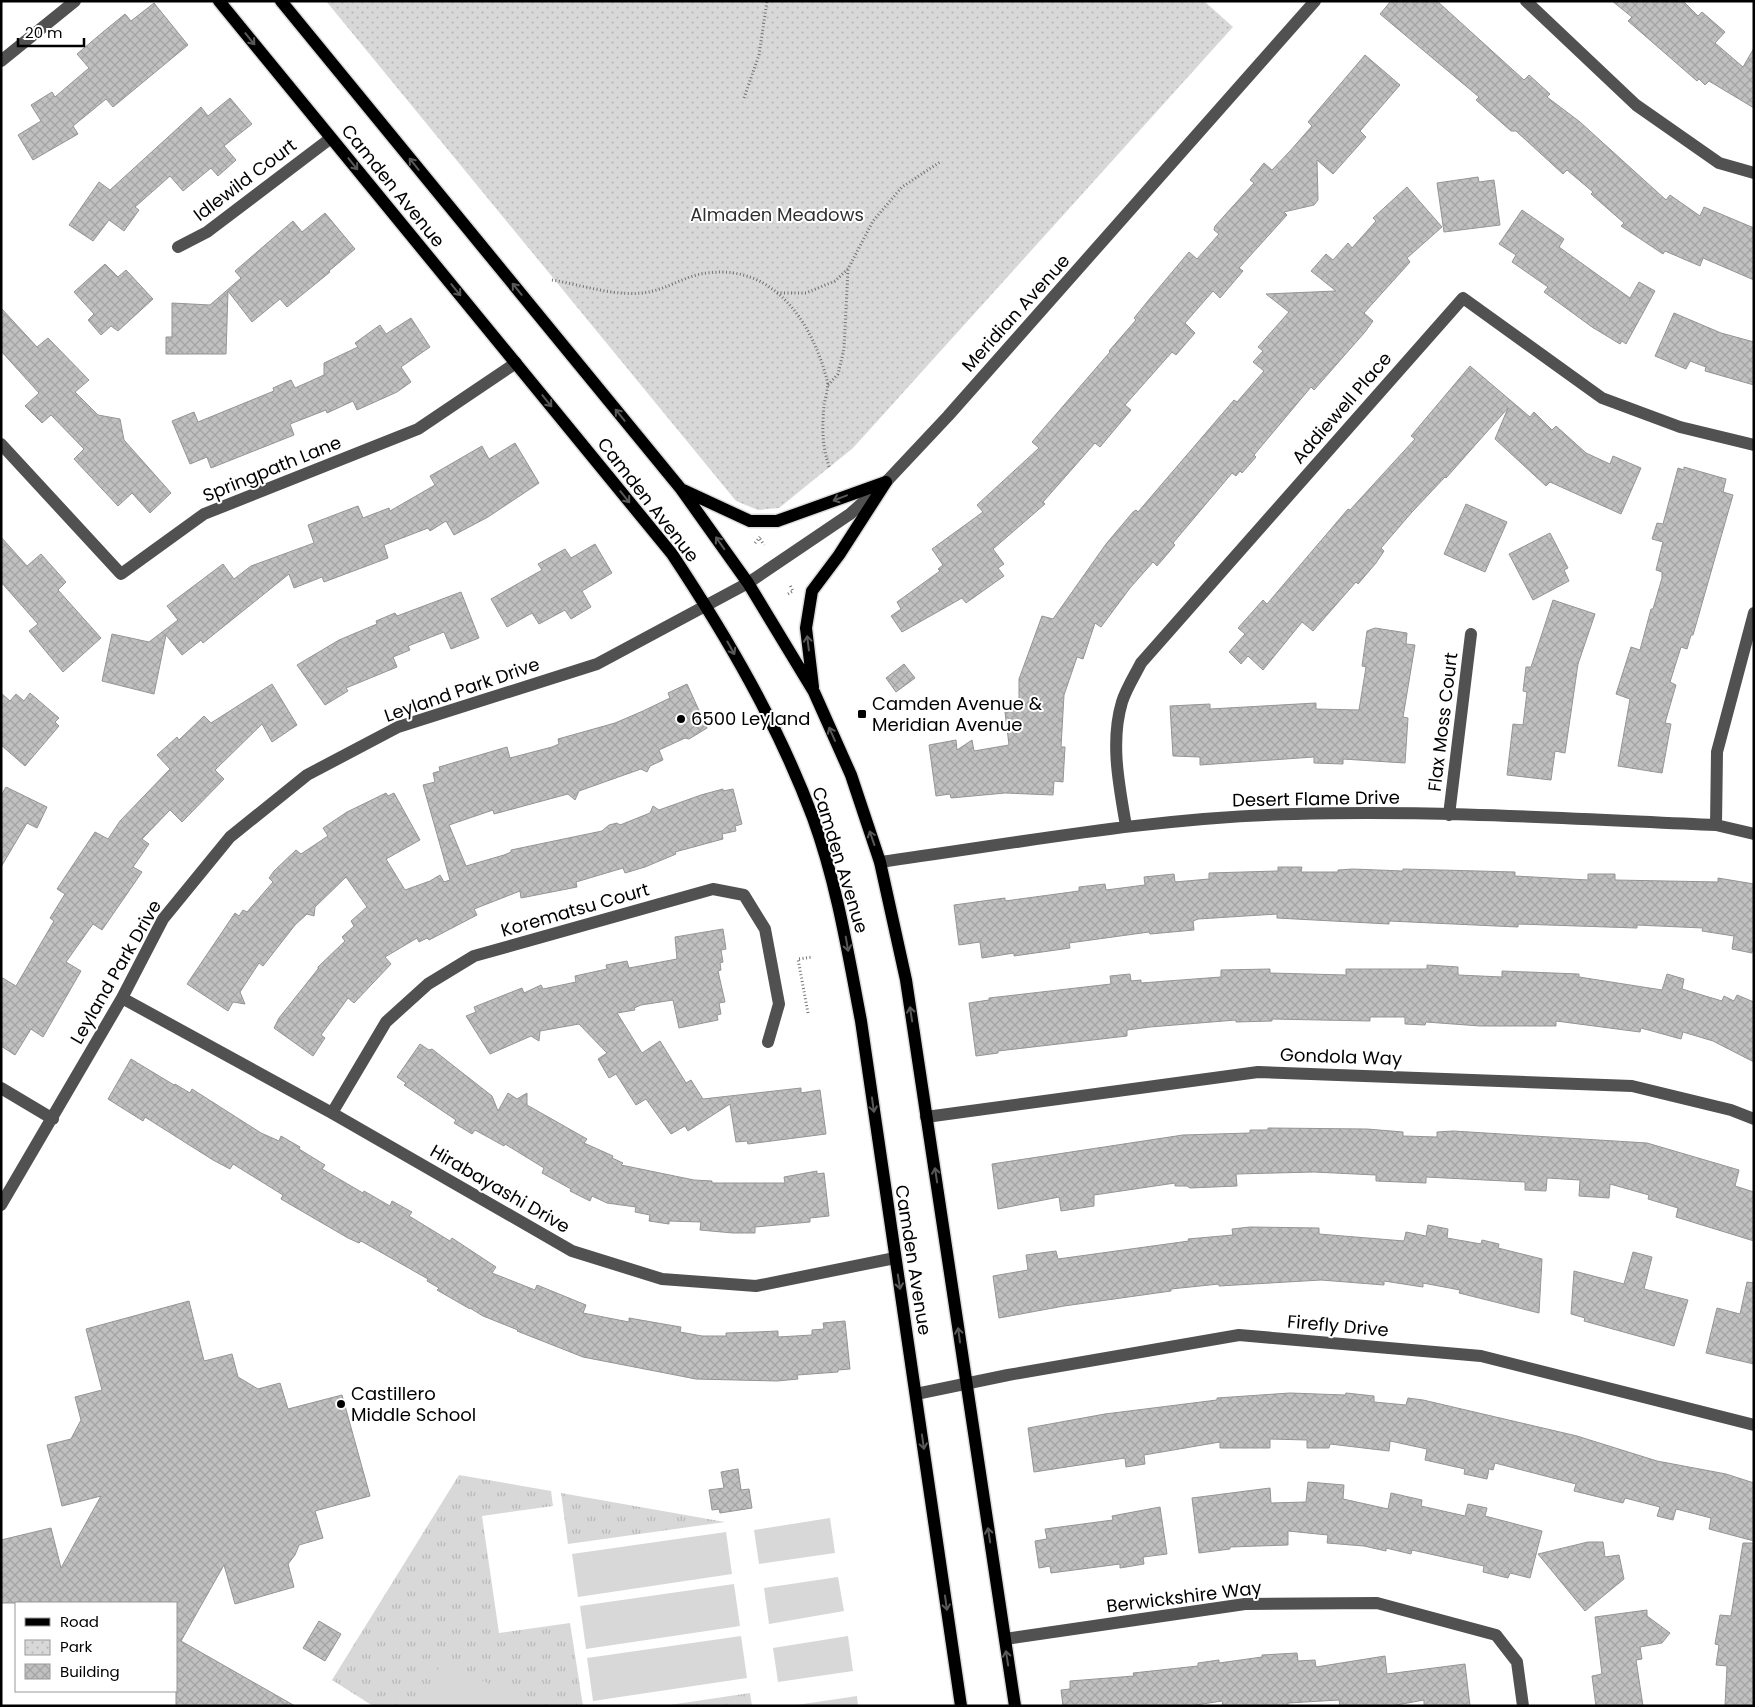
<svg xmlns="http://www.w3.org/2000/svg" width="1755" height="1707" viewBox="0 0 1755 1707" font-family="Poppins,sans-serif">
	<style>
		.grass { fill: url(#grass-tufts) }
		.park { fill: url(#park-dots) }
		.pitch { fill: #d8d8d8 }
		.building { fill: url(#building-cross-hatch); stroke: #959595 }
		.lines { fill: none; stroke-linecap: round; stroke-linejoin: round }
		.major-casing { stroke: #dbdbdb; stroke-width: 15 }
		.path { stroke: #737373; stroke-width: 3; stroke-dasharray: 1 2.5; stroke-linecap: butt }
		.minor { stroke: #515151; stroke-width: 12 }
		.major { stroke: #000; stroke-width: 12 }
		.oneway { stroke: #595959 }
		.poi-dot { fill: #000; stroke: #fff; stroke-width: 2 }
		.labels { text-anchor: middle; stroke-width: 4; stroke-linejoin: round; paint-order: stroke }
		.street-label { font-size: 18px; fill: #000; stroke: #fff }
		.park-label { font-size: 18px; fill: #2f2f2f; stroke: #fff }
		.poi-label { font-size: 18px; fill: #000; stroke: #fff; text-anchor: start }
	</style>
	<defs>
		<pattern id="grass-tufts" width="24" height="20" patternUnits="userSpaceOnUse" patternTransform="scale(1.25)"><rect width="24" height="20" fill="#d8d8d8"/><path d="M3 7l-1-3M5 7V3M7 7l1-3M15 17l-1-3M17 17v-4M19 17l1-3" fill="none" stroke="#b8b8b8"/></pattern>
		<pattern id="park-dots" width="8" height="8" patternUnits="userSpaceOnUse" patternTransform="scale(1.25)"><rect width="8" height="8" fill="#d8d8d8"/><path d="M2 2h.1M6 6h.1" fill="none" stroke="#b8b8b8" stroke-width="1.8" stroke-linecap="round"/></pattern>
		<pattern id="building-cross-hatch" width="8" height="8" patternUnits="userSpaceOnUse" patternTransform="scale(1.25)"><rect width="8" height="8" fill="#c0c0c0"/><path d="M0 0l8 8M0 8l8-8" fill="none" stroke="#a3a3a3"/></pattern>
	</defs>
	<rect width="100%" height="100%" fill="#fff"/>
	<path class="grass" d="M459,1475L551,1491L553,1506L482,1516L499,1633L570,1623L583,1706H373L332,1680Z
		M561,1493L725,1522L568,1544Z
		M750,1693L752,1706H663Z"/>
	<path class="park" d="M326,1H1204L1233,27L853,448L779,508L758,510L736,501Z"/>
	<path class="pitch" d="M830,1518L835,1553L759,1564L754,1530Z
		M726,1532L732,1574L578,1597L572,1554Z
		M838,1577L844,1611L769,1624L764,1588Z
		M734,1584L740,1626L586,1649L580,1606Z
		M741,1636L747,1678L593,1701L587,1658Z
		M848,1636L853,1671L778,1682L773,1648Z
		M442,1662L537,1706H419Z
		M857,1696L858,1706H790Z"/>
	<path class="building" d="M1391,1H1437L1524,80L1529,75L1550,94L1547,97L1580,122L1666,200L1670,195L1700,216L1704,207L1754,228V280L1703,258L1700,266L1665,251L1663,254L1621,226L1624,223L1591,194L1593,192L1567,170L1563,174L1516,131H1511L1476,100L1479,97L1380,14Z
		M1612,1H1683L1698,16L1702,12L1725,32L1715,43L1743,67L1754,48V108L1709,81L1705,85L1699,79L1697,81L1628,21L1632,17Z
		M154,3L188,45L113,107L106,99L73,126L78,134L33,160L18,135L41,121L31,105L52,92L55,97L89,68L77,54L103,32L125,14L131,21Z
		M1365,55L1400,85L1360,131L1366,137L1333,174L1317,160L1318,200L1314,205L1284,212L1287,215L1239,268L1243,271L1220,298L1213,291L1185,323L1195,333L1176,355L1172,352L1125,405L1131,410L1100,447L1095,443L1043,502L1045,504L993,549L1004,564L998,568L1004,576L966,603L962,598L902,632L891,616L901,609L897,602L940,571L938,569L943,565L932,549L983,512L977,505L1039,448L1032,442L1110,352L1109,351L1136,320L1134,318L1152,296L1189,252L1197,259L1219,234L1214,230L1215,226L1254,183L1250,180L1264,163L1272,170L1290,151L1312,126L1308,122Z
		M230,98L252,124L224,146L236,160L218,176L211,168L183,191L170,176L135,207L139,210L124,231L109,220L93,241L69,225L99,182L110,190L201,107L208,116Z
		M1478,177L1479,182L1494,180L1500,225L1444,232L1437,183Z
		M1407,187L1442,227L1407,258L1410,262L1364,313L1373,321L1365,332L1314,390L1311,387L1254,455L1256,457L1242,473L1240,471L1236,476L1232,473L1173,543L1175,545L1157,566L1153,562L1130,588L1101,627L1095,623L1083,659L1077,657L1064,695L1061,747H1065L1063,782L1054,781L1053,795L1005,793L951,798L950,794L936,796L929,745L956,740L957,750L972,740L974,751L1009,745L1005,712L1019,710V679L1042,616L1053,619L1106,544L1133,512L1136,510L1138,512L1234,400L1237,402L1264,371L1253,362L1263,351L1258,347L1289,312L1266,294L1336,291L1311,271L1326,254L1333,260L1348,243L1352,248L1376,221L1373,218Z
		M1522,210L1564,239L1559,247L1630,298L1639,282L1655,291L1626,344L1622,341L1620,344L1592,327L1544,292L1548,287L1512,262L1516,255L1499,244Z
		M325,213L355,249L329,271L330,272L287,307L280,299L252,322L228,291L226,354H166V337H172V303L210,305L241,278L235,271L293,221L302,232Z
		M105,264L118,277L126,270L153,299L118,331L111,326L101,335L88,320L94,314L74,292Z
		M1,308L37,347L48,338L89,380L75,392L98,415L120,419L124,440L171,493L150,513L132,493L118,506L74,459L84,449L51,415L42,423L25,406L39,393L1,351Z
		M1674,313L1721,333L1754,342V385L1705,371L1706,367L1690,361L1686,369L1655,356Z
		M411,318L430,347L401,367L411,382L397,392L357,410L353,401L327,413L326,410L290,424L294,435L211,468L207,457L190,464L172,421L194,412L198,422L274,391L273,388L291,380L295,388L324,375V363L358,347L355,343L380,325L386,334Z
		M1470,366L1530,417L1534,412L1552,430L1556,426L1586,453L1610,464L1613,456L1641,468L1621,514L1550,482L1546,486L1495,439L1508,408L1446,478L1445,477L1412,512L1381,548L1384,551L1376,563L1358,584L1356,582L1313,631L1302,622L1263,670L1248,656L1241,664L1229,652L1245,634L1238,628L1263,600L1267,604L1348,509L1350,510L1415,439L1411,436Z
		M515,443L539,483L488,517L454,535L446,521L430,531L428,528L384,545L388,558L324,582L322,577L294,588L289,574L203,643L201,640L182,655L166,635L154,694L102,681L112,634L149,642L178,620L167,606L223,564L234,579L251,566L314,543L308,525L358,506L363,518L389,508L390,511L435,485L430,476L482,446L489,459Z
		M1684,467L1726,479L1723,492L1733,495L1693,635H1691L1687,649L1681,647L1670,682L1676,685L1665,723L1671,724L1662,773L1618,766L1630,699L1616,694L1631,647L1640,650L1651,609H1653L1662,578V572L1656,570L1663,542L1652,539L1657,523L1663,524L1678,468L1684,470Z
		M1466,504L1507,522L1485,572L1444,554Z
		M1550,533L1568,568L1564,570L1569,581L1533,600L1509,554Z
		M1,537L27,566L41,554L66,582L58,590L101,638L63,672L29,631L38,624L1,582Z
		M595,544L612,573L582,591L591,607L571,619L565,610L539,624L532,613L507,627L491,599L542,570L538,564L565,549L571,558Z
		M461,592L479,638L451,649L444,632L408,646L410,650L393,657L397,667L346,688L348,691L325,705L297,665L339,640L377,624L376,621L395,613L397,616Z
		M1553,600L1595,614L1578,664L1565,753L1555,751L1551,780L1507,775L1513,724L1523,725L1527,692L1523,691L1526,667H1531Z
		M1375,628L1407,633L1406,644L1415,645L1403,717L1408,718L1405,763L1343,759V764L1314,763V757L1200,765V757L1173,756L1170,706L1210,704V709L1316,703V709L1359,710L1366,667L1362,666L1367,631Z
		M904,664L915,678L896,692L886,678Z
		M272,684L297,725L272,742L262,724L215,770L224,779L182,822L170,810L142,839L149,844L133,867L142,872L102,930L93,924L66,962L81,971L43,1037L31,1029L15,1055L1,1046V977L16,986L54,921L50,918L65,894L57,889L95,832L108,839L120,821L170,769L157,755L177,737L179,740L204,716L211,723Z
		M687,684L707,728L689,739L685,738L659,750L663,760L650,766L647,772L641,769L579,791L575,800L568,794L494,814L493,810L449,825L466,866L504,855L511,852V850L602,831L609,825L617,823L620,825L650,813L653,806L659,810L701,795L723,789V791L733,789L742,824L735,826L736,831L722,834L723,839L675,852L676,854L645,867L625,873L623,868L576,882L577,887L521,898L520,891L474,909L477,915L429,940L427,938L419,942L417,938L385,957L391,964L354,1003L348,998L321,1035L325,1038L313,1056L274,1028L279,1018L318,969V967L345,941L342,937L354,926L351,921L367,907L346,877L315,907L314,916L307,914L295,925L263,966L259,963L240,992L245,1004L233,1002L228,1011L187,984L235,913L239,916L243,910L247,912L273,882L269,878L274,871L296,850L301,854L328,836L323,828L347,812L386,793L388,796L394,793L420,840L386,859L405,890L430,881L440,875L444,882L450,880L423,785L435,782L433,773L440,771L439,767L507,747L510,758L552,747L559,744L558,739L615,723L643,711L670,698L668,693Z
		M1,693L10,701L16,694L24,701L30,693L59,718L55,722L59,726L25,766L1,745Z
		M6,787L47,807L37,828L27,823L1,867V796Z
		M1278,867H1302L1301,872H1338V870L1353,869L1403,871V869L1515,872V876L1588,880V874H1615V880L1718,882V878L1754,884V942L1752,953L1732,949L1734,936L1702,931L1703,928L1637,925V928L1518,924V927L1389,921V924L1277,918V914L1198,919L1193,921L1194,930L1150,934L1149,932L1069,943L1070,948L1014,956V953L982,958L980,942L959,945L954,905L1005,898V901L1079,891V887L1105,884L1106,890L1145,885L1144,877L1174,874L1175,882L1209,879V873L1278,871Z
		M723,929L726,949L721,950L723,962L720,963L721,970L718,971L725,1002L719,1003L721,1014L717,1015L718,1020L679,1028L673,1000L641,1005L634,1008L635,1010L617,1013L642,1053L660,1041L686,1083L691,1080L703,1099L801,1088V1093L820,1090L826,1134L748,1144L747,1141L736,1142L730,1104L688,1131L685,1126L671,1134L646,1099L636,1105L616,1074L609,1078L598,1059L607,1053L579,1024L540,1031L539,1041L531,1036L490,1054L466,1016L476,1012L474,1007L522,988L524,993L541,985L543,989L576,982L575,976L607,969L606,965L627,961L629,968L677,959L675,937Z
		M1427,965L1458,967V975L1502,977V971L1579,974V977L1662,990L1667,974L1684,979L1682,989L1722,1001L1724,996L1734,1001L1737,995L1754,1002V1062L1713,1041L1683,1032L1681,1039L1641,1028L1640,1032L1556,1021V1026H1480L1426,1022L1425,1025L1405,1024V1017H1370V1021L1272,1019V1021L1236,1022V1020L1150,1027L1127,1030V1036L998,1051V1053L976,1056L969,1003L989,1000V998L1111,984L1110,976L1130,974L1131,981L1141,980V983L1221,977V970L1270,969V973L1346,975V969H1427Z
		M420,1044L429,1050L432,1049L492,1096L498,1111L508,1093L517,1099L527,1093V1105L587,1139L584,1143L613,1156L612,1158L623,1163L621,1165L694,1180L712,1181V1183H785L784,1177L817,1171V1174L824,1173L829,1216L810,1218V1222L755,1227V1233H733L700,1230L701,1222L669,1221V1224L649,1221L650,1215L635,1212L636,1207L607,1203L592,1196L590,1201L570,1191L571,1189L542,1173L544,1168L505,1144L504,1146L475,1130L472,1134L454,1123L456,1120L404,1085L406,1083L397,1077Z
		M131,1059L174,1085L175,1084L190,1093L192,1089L261,1133L279,1141L281,1136L300,1147L299,1149L325,1165L322,1169L363,1193L364,1191L390,1206L392,1201L412,1212L409,1216L450,1241L452,1238L496,1267L492,1273L535,1290L537,1285L586,1305L583,1313L629,1322V1318L669,1325L681,1327L680,1332L702,1336H726V1333L756,1332L778,1331V1337L812,1335V1330L824,1329L823,1323L845,1321L850,1369L838,1370V1372L797,1375L798,1379L777,1381L696,1379L583,1357L517,1331L518,1330L483,1316L470,1308V1309L437,1290L439,1288L427,1281L428,1279L361,1241L359,1243L348,1238L281,1199L283,1195L233,1164L230,1169L213,1160L145,1117L143,1121L108,1099Z
		M1268,1128L1367,1129L1403,1132V1136L1437,1137V1132L1453,1131L1647,1143L1739,1170L1735,1186L1754,1192V1241L1676,1217L1678,1208L1648,1199L1649,1195L1610,1184L1609,1198L1579,1196L1580,1180L1547,1178L1546,1191L1525,1190V1182L1426,1177V1183L1376,1181V1175L1314,1172L1236,1174L1237,1186L1190,1188L1187,1186H1175V1183L1094,1195V1206L1061,1211L1059,1197L998,1209L992,1164L1183,1135L1250,1133V1130H1268Z
		M1428,1225L1448,1229L1447,1238L1481,1244L1482,1240L1499,1244L1498,1248L1542,1259L1539,1313L1459,1293L1460,1290L1423,1283V1287L1384,1281V1285L1321,1280L1219,1286V1284L1171,1289V1291L1064,1306L999,1318L993,1276L1028,1270L1026,1255L1056,1251L1058,1259L1189,1241L1188,1239L1233,1235L1232,1229L1250,1227L1319,1228V1234L1404,1241L1406,1232L1426,1236Z
		M1633,1252L1652,1257L1644,1289L1688,1300L1674,1346L1584,1321L1585,1318L1571,1314L1574,1271L1624,1284Z
		M1747,1282L1754,1283V1364L1706,1353L1717,1308L1740,1314Z
		M189,1301L204,1361L232,1354L238,1377L258,1389L280,1383L288,1409L342,1395L370,1496L315,1511L323,1538L299,1545L295,1555L288,1564L294,1587L235,1604L224,1565L181,1641L295,1706H176V1603H1V1540L51,1528L61,1568L101,1496L62,1506L47,1445L71,1439L81,1420L75,1397L102,1390L86,1329Z
		M1290,1393L1345,1395L1346,1393L1374,1396V1402L1406,1405L1408,1398L1423,1400L1577,1436L1657,1461L1726,1474L1754,1483V1541L1709,1529L1711,1518L1676,1509L1673,1520L1657,1516L1660,1507L1625,1498L1623,1503L1574,1491L1576,1484L1495,1463L1493,1470L1489,1469L1487,1479L1464,1474L1465,1469L1425,1460L1427,1449L1390,1441L1389,1451L1330,1444L1329,1448H1307V1440L1270,1439V1448H1220V1442L1144,1455L1145,1464L1126,1467L1125,1458L1034,1472L1028,1428L1105,1414L1217,1400V1398Z
		M738,1469L741,1490L749,1489L752,1508L720,1513L719,1509L712,1510L709,1490L724,1488L721,1472Z
		M1308,1482L1344,1485L1343,1499L1388,1509L1391,1493L1422,1500L1421,1506L1465,1516L1468,1504L1487,1508L1485,1516L1542,1531L1530,1578L1510,1573L1508,1578L1483,1572L1484,1566L1412,1550L1411,1554L1386,1548V1551L1364,1546L1327,1543L1328,1535L1288,1531V1545L1230,1547V1549L1199,1553L1192,1498L1270,1488L1271,1503L1306,1502Z
		M1160,1507L1167,1554L1143,1557L1144,1564L1120,1568V1564L1051,1573L1050,1566L1039,1568L1035,1541L1047,1539L1045,1529L1113,1520L1112,1516Z
		M1588,1542H1603L1605,1557L1619,1555L1624,1579L1585,1611L1538,1554Z
		M1743,1543H1754V1706H1725L1727,1666L1716,1665L1719,1645L1715,1644L1720,1615L1731,1616Z
		M1647,1610V1616L1670,1633L1662,1643L1640,1647L1642,1659L1636,1660L1643,1706H1596L1592,1676L1602,1674L1595,1617Z
		M319,1621L341,1634L325,1661L303,1648Z
		M1297,1653L1298,1661L1315,1660L1316,1667L1385,1656L1387,1674L1465,1664L1470,1706H1424V1700L1391,1706H1340L1339,1700L1288,1703V1706H1223L1222,1701L1189,1706H1063L1061,1690L1070,1689V1681L1134,1676L1133,1673L1198,1666V1663L1219,1660V1663L1262,1657V1655Z"/>
	<g class="lines">
		<defs>
			<path id="major" d="M219,1L672,554C727,637 778,724 813,818C837,884 848,953 861,1021L961,1706
				M281,1L681,489L748,583L814,692L851,775L880,862L906,980L1015,1706
				M683,490L750,521H777L886,482
				M813,687L806,628L812,591L839,555L886,482"/>
		</defs>
		<use href="#major" class="major-casing"/>
		<path class="path" d="M744,98L759,55L767,1
			M552,280C583,285 618,298 649,292C669,288 687,275 707,273C774,264 812,322 827,380C829,388 825,398 824,406C822,429 822,447 830,469
			M777,293H806L835,281L848,269L873,221L902,187L940,162
			M828,385L838,374L844,349L848,269
			M760,539L764,545
			M755,543L760,537
			M788,594L793,591L790,585
			M808,1013L798,959L813,957"/>
		<path class="minor" d="M1526,1L1636,105L1719,163L1754,173
			M1,61L75,1
			M178,247L207,232L331,138
			M1,444L121,574L204,514L418,429L516,363
			M1449,815L1471,634
			M1716,825L1717,752L1754,613
			M1126,826C1119,785 1110,742 1122,702C1126,689 1135,675 1141,663L1463,298L1602,398L1680,427L1754,445
			M880,862C1018,843 1155,817 1295,814C1435,810 1576,819 1716,825L1754,834
			M122,998L332,1113L572,1251L662,1279L756,1286L895,1258
			M1,1088L53,1119
			M332,1113L386,1022L428,984L474,956L713,889L744,895L765,929L779,1004L768,1042
			M926,1117L1258,1072L1632,1086L1731,1110L1754,1119
			M1,1205L122,998L163,919L230,837L307,775L398,727L597,664L748,583L850,514L886,482L948,416L1315,1
			M916,1394L1008,1375L1239,1335L1481,1356L1754,1425
			M1005,1639L1245,1604L1377,1603L1496,1635L1517,1662L1523,1706"/>
		<use href="#major" class="major"/>
	</g>
	<defs><path id="oneway-shaft" d="M-6 0H5M1.5-3L5.5 0L1.5 3" fill="none" stroke-width="1.6" stroke-linecap="round" stroke-linejoin="round" transform="scale(1.25)"/></defs>
	<g class="oneway">
		<use href="#oneway-shaft" transform="translate(250 39) rotate(51)"/>
		<use href="#oneway-shaft" transform="translate(353 164) rotate(51)"/>
		<use href="#oneway-shaft" transform="translate(414 164) rotate(-129)"/>
		<use href="#oneway-shaft" transform="translate(517 289) rotate(-129)"/>
		<use href="#oneway-shaft" transform="translate(456 290) rotate(51)"/>
		<use href="#oneway-shaft" transform="translate(547 401) rotate(51)"/>
		<use href="#oneway-shaft" transform="translate(620 415) rotate(-129)"/>
		<use href="#oneway-shaft" transform="translate(625 497) rotate(51)"/>
		<use href="#oneway-shaft" transform="translate(840 498) rotate(159)"/>
		<use href="#oneway-shaft" transform="translate(720 543) rotate(-125)"/>
		<use href="#oneway-shaft" transform="translate(808 643) rotate(-97)"/>
		<use href="#oneway-shaft" transform="translate(731 648) rotate(61)"/>
		<use href="#oneway-shaft" transform="translate(832 734) rotate(-114)"/>
		<use href="#oneway-shaft" transform="translate(872 838) rotate(-109)"/>
		<use href="#oneway-shaft" transform="translate(847 944) rotate(80)"/>
		<use href="#oneway-shaft" transform="translate(911 1014) rotate(-99)"/>
		<use href="#oneway-shaft" transform="translate(873 1105) rotate(82)"/>
		<use href="#oneway-shaft" transform="translate(936 1175) rotate(-99)"/>
		<use href="#oneway-shaft" transform="translate(899 1282) rotate(81)"/>
		<use href="#oneway-shaft" transform="translate(959 1335) rotate(-98)"/>
		<use href="#oneway-shaft" transform="translate(923 1442) rotate(82)"/>
		<use href="#oneway-shaft" transform="translate(989 1535) rotate(-99)"/>
		<use href="#oneway-shaft" transform="translate(946 1603) rotate(82)"/>
		<use href="#oneway-shaft" transform="translate(1007 1658) rotate(-99)"/>
	</g>
	<g class="poi-dot">
		<rect x="857" y="709" width="10" height="10" rx="2.5"/>
		<circle cx="681" cy="719" r="5"/>
		<circle cx="341" cy="1404" r="5"/>
	</g>
	<g class="labels">
		<g class="street-label">
			<text transform="translate(245 180) rotate(-37)" y="6">Idlewild Court</text>
			<text transform="translate(393 186) rotate(51)" y="6">Camden Avenue</text>
			<text transform="translate(1016 313) rotate(-48)" y="6">Meridian Avenue</text>
			<text transform="translate(1342 408) rotate(-49)" y="6">Addiewell Place</text>
			<text transform="translate(272 469) rotate(-22)" y="6">Springpath Lane</text>
			<text transform="translate(648 500) rotate(52)" y="6">Camden Avenue</text>
			<text transform="translate(462 690) rotate(-19)" y="6">Leyland Park Drive</text>
			<text transform="translate(1443 722) rotate(-83)" y="6">Flax Moss Court</text>
			<text transform="translate(1316 799) rotate(-1)" y="6">Desert Flame Drive</text>
			<text transform="translate(840 860) rotate(73)" y="6">Camden Avenue</text>
			<text transform="translate(575 910) rotate(-16)" y="6">Korematsu Court</text>
			<text transform="translate(116 972) rotate(-60)" y="6">Leyland Park Drive</text>
			<text transform="translate(1341 1057) rotate(2)" y="6">Gondola Way</text>
			<text transform="translate(500 1189) rotate(30)" y="6">Hirabayashi Drive</text>
			<text transform="translate(913 1260) rotate(81)" y="6">Camden Avenue</text>
			<text transform="translate(1338 1326) rotate(5)" y="6">Firefly Drive</text>
			<text transform="translate(1184 1597) rotate(-7)" y="6">Berwickshire Way</text>
		</g>
		<g class="park-label">
			<text x="777" y="221">Almaden Meadows</text>
		</g>
		<g class="poi-label">
			<text x="872" y="710">Camden Avenue &amp;<tspan x="872" dy="21">Meridian Avenue</tspan></text>
			<text x="691" y="725">6500 Leyland</text>
			<text x="351" y="1400">Castillero<tspan x="351" dy="21">Middle School</tspan></text>
		</g>
	</g>
	<rect width="1755" height="1707" fill="none" stroke="#000000" stroke-width="5"/>
	<rect x="15" y="1602" width="162" height="90" fill="#ffffff" stroke="#999999"/>
	<rect x="25" y="1618" width="25" height="8" fill="#000000" stroke="#999999"/>
	<text x="60" y="1627" font-size="15" fill="#000000">Road</text>
	<rect x="25" y="1640" width="25" height="15" fill="url(#park-dots)" stroke="#999999"/>
	<text x="60" y="1652" font-size="15" fill="#000000">Park</text>
	<rect x="25" y="1664" width="25" height="15" fill="url(#building-cross-hatch)" stroke="#999999"/>
	<text x="60" y="1677" font-size="15" fill="#000000">Building</text>
	<path d="M18 38v8h66v-8" fill="none" stroke="#000000" stroke-width="2.5"/>
	<text x="25" y="38" font-size="15" fill="#000000" stroke="#ffffff" stroke-width="4" paint-order="stroke">20 m</text>
</svg>
